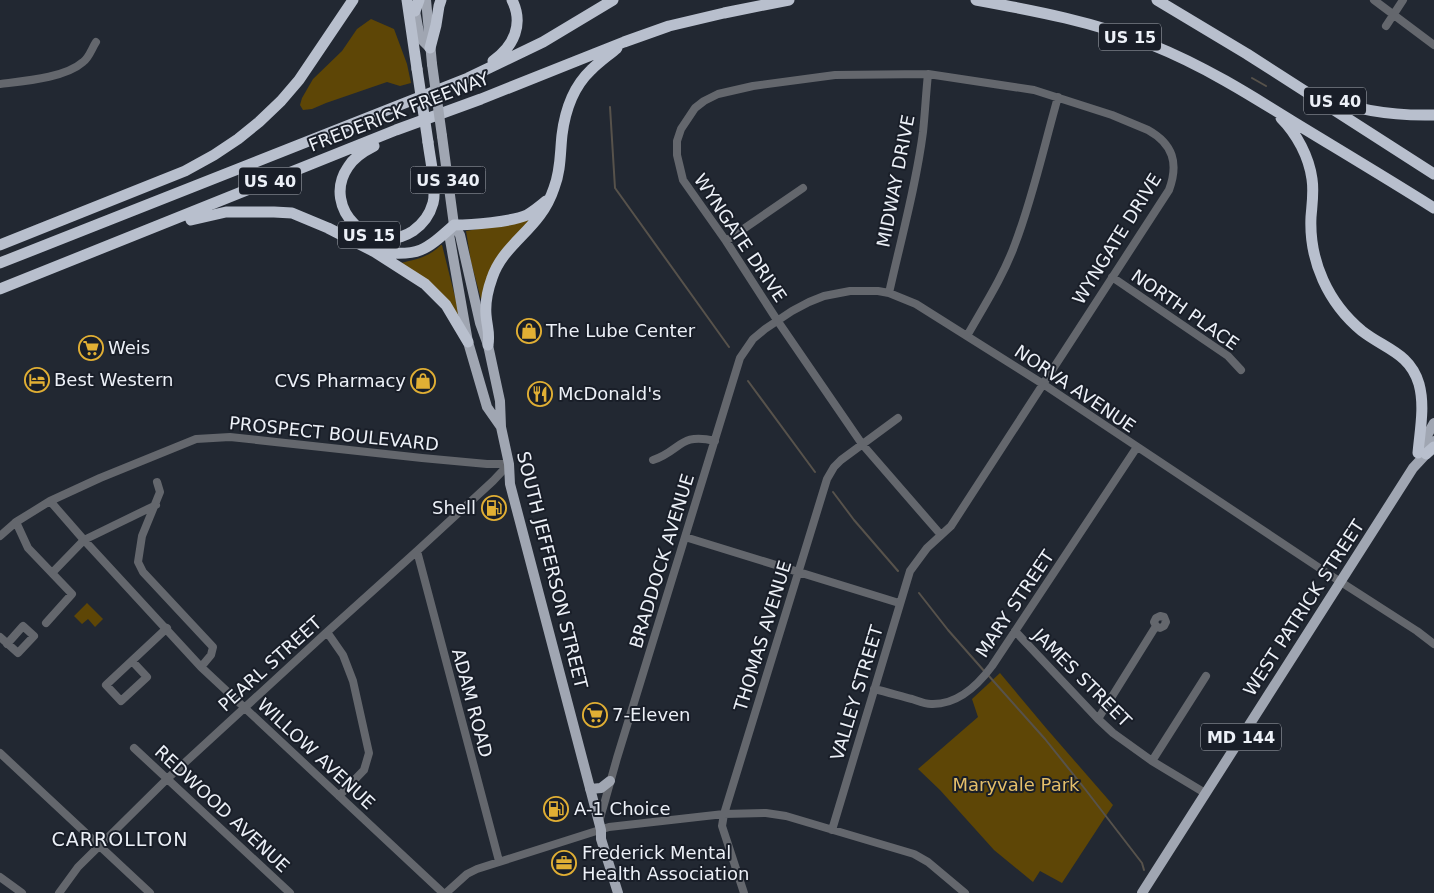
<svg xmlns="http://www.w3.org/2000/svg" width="1434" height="893" viewBox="0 0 1434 893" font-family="'DejaVu Sans',sans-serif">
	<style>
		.green { fill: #5e4606 }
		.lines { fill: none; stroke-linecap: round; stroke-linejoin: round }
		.stream { stroke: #57524b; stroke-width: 2 }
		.minor { stroke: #64676d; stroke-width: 8 }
		.major { stroke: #a0a6b2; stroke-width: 10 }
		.highway { stroke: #b8bfcd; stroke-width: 11 }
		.major-bridge { stroke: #a0a6b2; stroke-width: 10 }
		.highway-bridge { stroke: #b8bfcd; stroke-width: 11 }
		.labels { text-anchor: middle; stroke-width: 4; stroke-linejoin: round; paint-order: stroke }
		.shield { fill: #191e28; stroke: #adb1b9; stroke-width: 1 }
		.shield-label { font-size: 16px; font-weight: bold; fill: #ecf0f7 }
		.street-label { font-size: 18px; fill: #ecf0f7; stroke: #191e28 }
		.poi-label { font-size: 18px; fill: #ecf0f7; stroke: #191e28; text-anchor: start }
		.park-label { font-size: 18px; fill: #e4be6a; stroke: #191e28 }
		.neighbourhood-label { font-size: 19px; letter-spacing: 1px; fill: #ecf0f7; stroke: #191e28 }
	</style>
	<rect width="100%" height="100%" fill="#222832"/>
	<path class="green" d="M371,19L394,29L407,64L411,83L400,86L387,82L326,103L312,109L303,110L300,105L302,98L313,79L342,51L357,29Z
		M535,215L518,233L482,303L471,262L466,231L519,222Z
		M441,245H442L460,317L401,263C417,259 429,257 441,245Z
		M87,603L103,619L95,627L88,619L82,624L74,616Z
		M1000,673L1046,728L1113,805L1062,883L1040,871L1033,882L994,850L940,790L918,769L978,717L972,699Z"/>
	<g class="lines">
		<path class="stream" d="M1252,78L1266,86
			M610,107L615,188L729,347
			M748,381L815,472
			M833,492L854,520L898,571
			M919,593L948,630L985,672
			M988,675L1045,739L1085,789L1142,863L1144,870"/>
		<path class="minor" d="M1374,0L1434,45
			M1386,26L1403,0
			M0,84C24,81 65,78 83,62C89,58 92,48 96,42
			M726,241L803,188
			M1112,277L1228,356L1241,370
			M889,293C901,239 916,186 923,132C925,113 926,93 928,74
			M967,336C984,306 1003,277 1015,244C1033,197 1044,146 1058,97
			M653,460C681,451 679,432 715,441
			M157,482L160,492L142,536L138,562L143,572L213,647L211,655L201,667
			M50,501L84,540L201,667L443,893
			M16,522L28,548L72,594L46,623
			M0,536L16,522L50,501L100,478L196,439L230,437L422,458L487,464H509
			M685,537L899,603
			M417,551L499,861
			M52,573L84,540L156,505
			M1015,631L1098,719L1113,733L1152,761L1205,793
			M327,632L343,655L353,681L369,753L364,770L339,796
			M0,637L18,653L34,636L23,626L7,644
			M132,661L147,677L121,701L106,685L167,628
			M874,689C887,692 900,696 912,699C918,701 925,704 931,704C957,705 978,685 992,666L1137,447
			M1098,719L1156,626L1154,622L1156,618L1160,616L1164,617L1166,622L1164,626L1160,628L1156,626
			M134,748L290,893
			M0,753L150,893
			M1152,761L1206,676
			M599,822L617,758L740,358L753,339L765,329L792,311L809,302L824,296L850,291H878L889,293L916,304L1043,384L1333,577L1417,631L1434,644
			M832,830L910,571L927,548L951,526L1169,190C1179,163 1173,144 1148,130L1112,115L1034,90L928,74L835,75L753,86L718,94L704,101L695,108L681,129L677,141V155L683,180L726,241L777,320L862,444L941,535
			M0,877L22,893
			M59,893L78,867L167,779L327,632L417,551L493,481L509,464
			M446,893L467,874L477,869L609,827L724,814L766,813L786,816L914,854L928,862L965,893
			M744,893L722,826L724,814L827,479L834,467L841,460L898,418"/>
		<path class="major" d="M426,0L432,64
			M415,11L420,38L430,48
			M442,136L454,225L460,235L480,323L488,345L500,401L501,427L509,464L510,484L601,830V839L618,893
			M453,226L449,234L468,342L487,407L501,427
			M1419,450L1434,423
			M590,789L601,788L610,781
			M1142,893L1413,468L1426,454L1434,441"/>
		<path class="highway" d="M407,0L417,69
			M976,0C1036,11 1095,22 1152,45C1202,65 1249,94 1295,123C1341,151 1388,179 1434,208
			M1157,0L1247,54L1434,174
			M415,11L419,0
			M430,48L436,25L439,6L441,0
			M493,61C514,46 524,24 512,0
			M1321,96C1357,111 1395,116 1434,115
			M1281,118C1297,134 1309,157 1312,179C1314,192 1312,204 1311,217C1310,238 1314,260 1323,280C1332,300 1345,317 1362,331C1385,349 1410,353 1419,384C1425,406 1420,430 1418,453
			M374,146C364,151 354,157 348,167C320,208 372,258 413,231C423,224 430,214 433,203C437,188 430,159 428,142
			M191,220L226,212H274L292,213L328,228L375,252L425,284L446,305L468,342
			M0,245L185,171L214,155L238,139L259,122L281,101L299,80L353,0
			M380,252C419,257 426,250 454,225C472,225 511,222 527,215C534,211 540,206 546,201
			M0,263L468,78L543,42L613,0
			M0,289L396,130L481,99L624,42L669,26L724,13L789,0
			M488,345C490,332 487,328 486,315C485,303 488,289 492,278C501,251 524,237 540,215C546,207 551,197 554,188C561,170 560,153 562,135C565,111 573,87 591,70C599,62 609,55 617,48
			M1426,454L1434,447"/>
		<path class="major-bridge" d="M432,64L442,136"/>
		<path class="highway-bridge" d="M417,69L428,142"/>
	</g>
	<defs>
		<symbol id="shop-ring" viewBox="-11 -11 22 22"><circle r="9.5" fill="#191e28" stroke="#e1af34" stroke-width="1.5"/><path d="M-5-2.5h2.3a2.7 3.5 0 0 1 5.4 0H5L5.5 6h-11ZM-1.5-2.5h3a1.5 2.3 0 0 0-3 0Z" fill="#e1af34"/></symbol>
		<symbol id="supermarket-ring" viewBox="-11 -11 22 22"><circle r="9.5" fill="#191e28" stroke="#e1af34" stroke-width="1.5"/><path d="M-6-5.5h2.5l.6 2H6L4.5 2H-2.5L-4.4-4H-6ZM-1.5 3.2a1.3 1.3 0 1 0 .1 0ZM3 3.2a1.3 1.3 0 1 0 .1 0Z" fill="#e1af34"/></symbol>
		<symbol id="hotel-ring" viewBox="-11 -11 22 22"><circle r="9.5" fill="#191e28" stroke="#e1af34" stroke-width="1.5"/><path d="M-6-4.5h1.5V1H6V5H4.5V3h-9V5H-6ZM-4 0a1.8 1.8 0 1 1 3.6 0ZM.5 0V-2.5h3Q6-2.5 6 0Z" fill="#e1af34"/></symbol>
		<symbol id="restaurant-ring" viewBox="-11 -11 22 22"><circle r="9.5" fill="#191e28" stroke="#e1af34" stroke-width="1.5"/><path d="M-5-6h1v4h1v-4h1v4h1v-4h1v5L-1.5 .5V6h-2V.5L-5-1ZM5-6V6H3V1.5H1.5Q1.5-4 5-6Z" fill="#e1af34"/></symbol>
		<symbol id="fuel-ring" viewBox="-11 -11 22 22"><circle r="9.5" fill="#191e28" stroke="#e1af34" stroke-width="1.5"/><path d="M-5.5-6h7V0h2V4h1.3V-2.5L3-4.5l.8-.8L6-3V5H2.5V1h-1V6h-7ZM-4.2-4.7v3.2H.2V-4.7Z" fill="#e1af34"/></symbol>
		<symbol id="office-ring" viewBox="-11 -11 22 22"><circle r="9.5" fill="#191e28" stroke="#e1af34" stroke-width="1.5"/><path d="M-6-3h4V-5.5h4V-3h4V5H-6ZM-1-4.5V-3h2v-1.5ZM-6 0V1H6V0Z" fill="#e1af34"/></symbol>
	</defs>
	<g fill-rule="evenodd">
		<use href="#shop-ring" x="515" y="317" width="28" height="28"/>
		<use href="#supermarket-ring" x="77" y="334" width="28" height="28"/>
		<use href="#hotel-ring" x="23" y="366" width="28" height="28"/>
		<use href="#shop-ring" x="409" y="367" width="28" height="28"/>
		<use href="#restaurant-ring" x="526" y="380" width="28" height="28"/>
		<use href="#fuel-ring" x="480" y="494" width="28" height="28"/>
		<use href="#supermarket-ring" x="581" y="701" width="28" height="28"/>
		<use href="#fuel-ring" x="542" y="795" width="28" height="28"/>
		<use href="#office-ring" x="550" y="849" width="28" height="28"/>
	</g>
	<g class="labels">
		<g class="shield">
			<rect x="1099" y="23.5" width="62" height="27" rx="4"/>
			<rect x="1304" y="87.5" width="62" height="27" rx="4"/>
			<rect x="410.5" y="166.5" width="75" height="27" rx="4"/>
			<rect x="239" y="167.5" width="62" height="27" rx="4"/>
			<rect x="338" y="221.5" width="62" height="27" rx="4"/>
			<rect x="1201" y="723.5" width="80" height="27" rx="4"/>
		</g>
		<g class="shield-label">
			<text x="1130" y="43">US 15</text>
			<text x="1335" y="107">US 40</text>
			<text x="448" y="186">US 340</text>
			<text x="270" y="187">US 40</text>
			<text x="369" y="241">US 15</text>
			<text x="1241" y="743">MD 144</text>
		</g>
		<g class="street-label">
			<text transform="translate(399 112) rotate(-21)" y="6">FREDERICK FREEWAY</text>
			<text transform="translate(896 181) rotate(-79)" y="6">MIDWAY DRIVE</text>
			<text transform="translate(740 238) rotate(56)" y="6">WYNGATE DRIVE</text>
			<text transform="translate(1117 239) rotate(-58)" y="6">WYNGATE DRIVE</text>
			<text transform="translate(1185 310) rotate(35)" y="6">NORTH PLACE</text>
			<text transform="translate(1075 389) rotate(34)" y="6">NORVA AVENUE</text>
			<text transform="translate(334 434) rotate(6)" y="6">PROSPECT BOULEVARD</text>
			<text transform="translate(662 561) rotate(-73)" y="6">BRADDOCK AVENUE</text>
			<text transform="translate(552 570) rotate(76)" y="6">SOUTH JEFFERSON STREET</text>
			<text transform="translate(1015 604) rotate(-56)" y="6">MARY STREET</text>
			<text transform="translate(1304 608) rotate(-57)" y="6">WEST PATRICK STREET</text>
			<text transform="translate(763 636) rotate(-73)" y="6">THOMAS AVENUE</text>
			<text transform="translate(270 664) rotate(-42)" y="6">PEARL STREET</text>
			<text transform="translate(1082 678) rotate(45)" y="6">JAMES STREET</text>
			<text transform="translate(857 693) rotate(-73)" y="6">VALLEY STREET</text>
			<text transform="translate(472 703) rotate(75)" y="6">ADAM ROAD</text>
			<text transform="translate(316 754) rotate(43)" y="6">WILLOW AVENUE</text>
			<text transform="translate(222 809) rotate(43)" y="6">REDWOOD AVENUE</text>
		</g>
		<g class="poi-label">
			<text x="546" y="337">The Lube Center</text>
			<text x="108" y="354">Weis</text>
			<text x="54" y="386">Best Western</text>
			<text x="406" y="387" text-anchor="end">CVS Pharmacy</text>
			<text x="558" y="400">McDonald's</text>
			<text x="476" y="514" text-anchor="end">Shell</text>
			<text x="612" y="721">7-Eleven</text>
			<text x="574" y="815">A-1 Choice</text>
			<text x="582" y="859">Frederick Mental<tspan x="582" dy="21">Health Association</tspan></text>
		</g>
		<g class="park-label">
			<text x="1016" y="791">Maryvale Park</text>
		</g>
		<g class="neighbourhood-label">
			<text x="120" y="846">CARROLLTON</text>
		</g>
	</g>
</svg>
